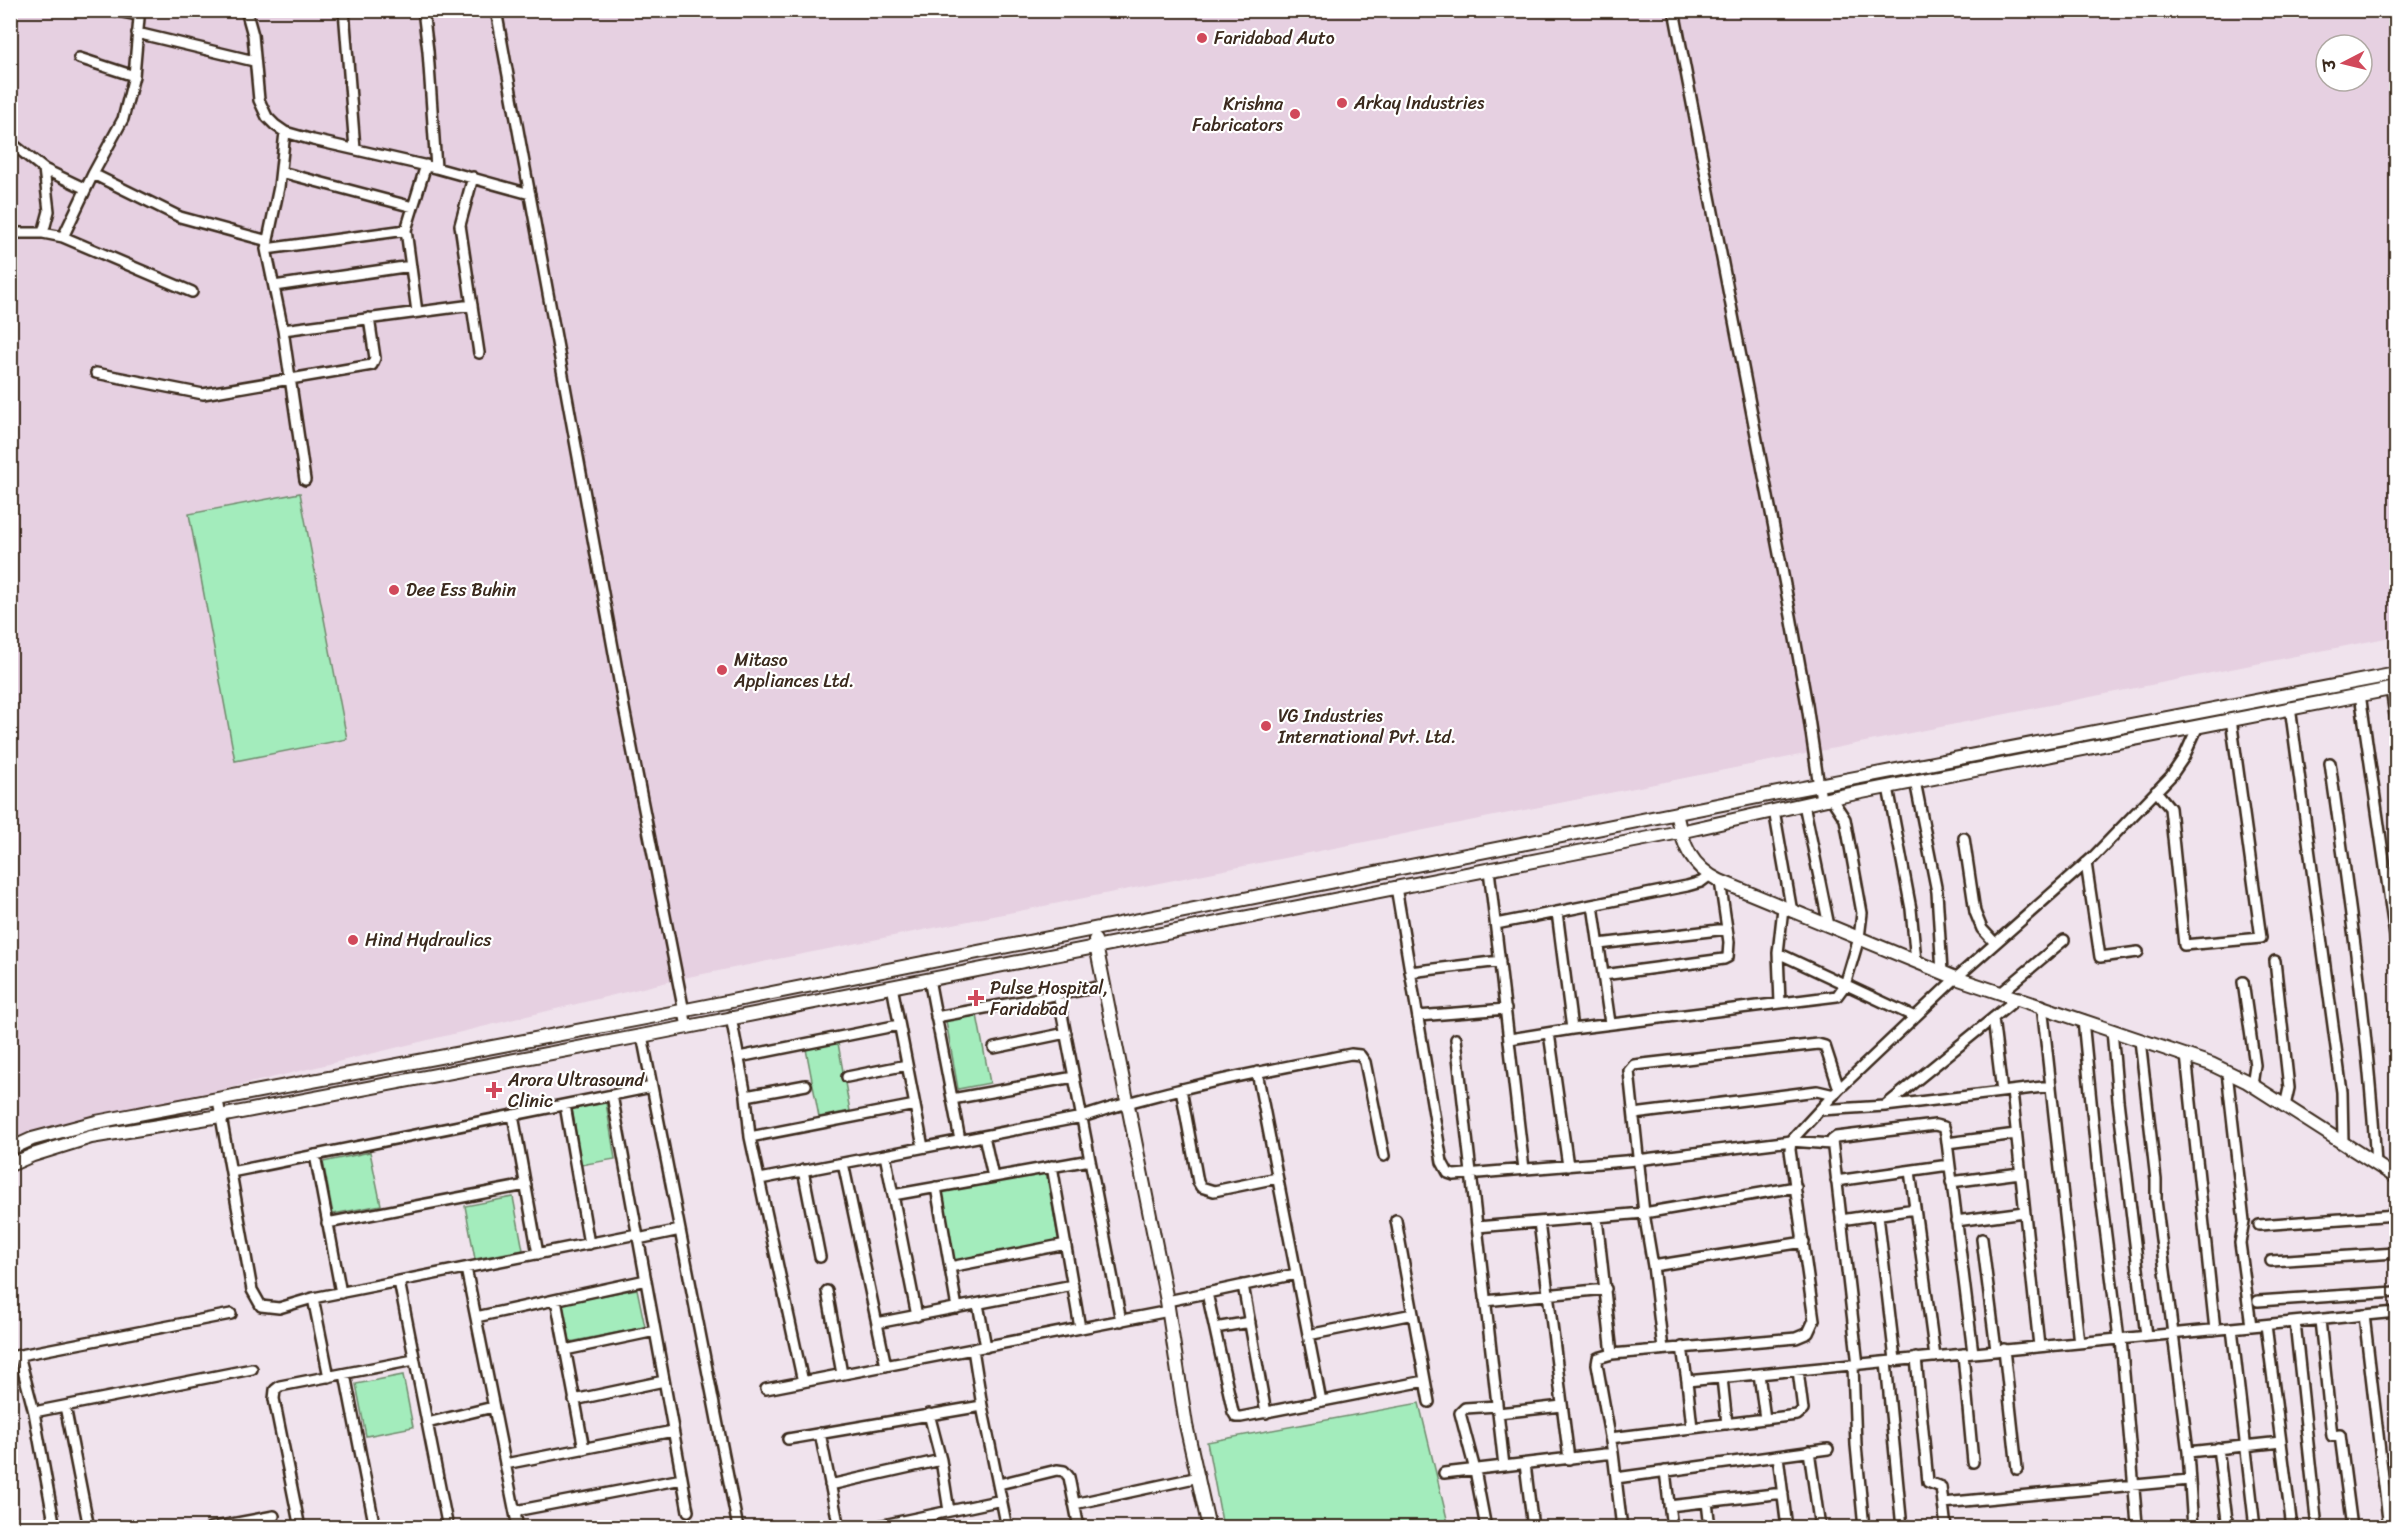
<svg xmlns="http://www.w3.org/2000/svg" width="2407" height="1538" viewBox="0 0 2407 1538" font-family="Sriracha,'Playpen Sans Deva',sans-serif">
	<style>
		.built { fill: #e6d0e1; fill-rule: evenodd }
		.green { fill: #a3ecbc; stroke: #6f8b6d; stroke-width: 1.5 }
		.lines { fill: none; stroke-linecap: round; stroke-linejoin: round }
		.minor-casing { stroke: #3b2a1e; stroke-width: 14 }
		.tertiary-casing { stroke: #3b2a1e; stroke-width: 16 }
		.minor { stroke: #fff; stroke-width: 9 }
		.tertiary { stroke: #fff; stroke-width: 12 }
		.poi-dot { fill: #d1495b; stroke: #fff; stroke-width: 2 }
		.labels { text-anchor: middle; stroke-width: 4.5; stroke-linejoin: round; paint-order: stroke }
		.poi-label { font-size: 18px; fill: #3b2a1e; stroke: #fff; text-anchor: start }
	</style>
	<rect width="100%" height="100%" fill="#f0e3ed"/>
	<filter id="ink" filterUnits="userSpaceOnUse"><feTurbulence type="fractalNoise" baseFrequency=".0167" numOctaves="2"/><feDisplacementMap in="SourceGraphic" scale="12" xChannelSelector="R" yChannelSelector="G"/><feConvolveMatrix kernelMatrix="1 2 1 2 8 2 1 2 1" color-interpolation-filters="sRGB"/></filter>
	<g filter="url(#ink)">
		<path class="built" d="M10,11H2396V636L688,977L31,1136L11,1143ZM2326,45H2362V81H2326Z"/>
		<path class="green" d="M300,493L347,739L235,761L189,514Z
			M977,1015L990,1083L958,1089L946,1021Z
			M838,1043L850,1111L819,1117L806,1049Z
			M606,1103L615,1159L581,1165L572,1109Z
			M370,1152L381,1205L333,1214L323,1162Z
			M1046,1172L1059,1242L954,1261L941,1191Z
			M513,1197L523,1250L475,1259L465,1206Z
			M637,1289L645,1327L570,1342L562,1303Z
			M403,1375L413,1427L366,1436L356,1384Z
			M1419,1403L1449,1527H1223L1207,1442Z"/>
		<g class="lines">
			<defs>
				<path id="minor" d="M246,10L253,35L259,100L267,117L275,125L285,132L313,140L436,168L530,194
					M344,10L355,149
					M423,10L428,51L436,168
					M496,10L625,713L687,1027
					M1674,10L1791,616L1807,705L1821,800
					M137,33L254,61
					M79,58L134,76
					M285,132L279,187L266,249L406,230
					M10,142L44,169L86,189
					M281,172L413,207
					M93,174L180,217L268,241
					M473,177L460,225L479,353
					M10,233H43L63,237L192,292
					M43,233L49,211L44,169
					M63,237L93,174L123,119L134,76L139,18L137,15L112,10
					M266,249L283,330L305,480
					M274,286L411,266
					M417,312L406,230L426,165
					M283,330L472,305
					M96,373L203,394L372,365L375,358L369,318
					M2391,689L2396,722
					M2360,694L2396,943
					M2290,707L2342,1092L2343,1142
					M2330,763C2349,896 2368,1030 2376,1164
					M1915,781L1937,892L1942,972
					M1888,787L1911,909L1916,961
					M2156,791L2170,808L2184,945L2261,938L2231,719
					M1804,804L1829,926
					M1774,810L1792,912
					M1964,838L1975,912L1982,929L1995,943
					M2086,863L2100,957L2138,952
					M1489,870L1524,1169
					M1396,887L1442,1162L1448,1173L1454,1175L1637,1160L1791,1141L1831,1144
					M1593,905L1610,1023
					M1496,924L1687,886L1701,882L1709,876
					M1599,944L1727,929
					M1778,953L1915,1017
					M2275,961L2289,1088L2285,1106
					M1410,972L1500,961
					M1603,975L1724,959L1728,957L1729,942L1720,881
					M929,979L960,1140
					M2243,982L2255,1065L2252,1085
					M892,986L923,1147
					M2002,992L2064,940
					M1058,994L1121,1321
					M1780,1003L1778,953L1783,908
					M2042,1005L2079,1343
					M1418,1016L1506,1009
					M731,1017L746,1096L750,1137L803,1382
					M936,1017L1104,986
					M1993,1018L2002,1092
					M2083,1020L2098,1172L2119,1339
					M1572,1029L1837,996L1845,985L1859,938L1862,913L1845,819L1831,798
					M2112,1030L2118,1100L2146,1336
					M1549,1033L1568,1166
					M642,1035L738,1528
					M1456,1039L1504,1466
					M1510,1039L1572,1029L1557,912
					M2140,1040L2156,1180V1200L2188,1452L2193,1528
					M994,1048L1066,1033
					M2186,1055L2215,1330
					M739,1057L899,1025
					M1257,1072L1321,1401
					M2227,1072L2244,1222L2240,1243L2251,1326
					M847,1077L907,1065
					M1181,1089L1198,1182L1201,1187L1214,1191L1277,1178
					M2012,1091L2039,1346
					M612,1095L688,1511
					M746,1096L806,1085
					M952,1099L1074,1077
					M218,1100L252,1290L261,1306L279,1308L313,1298L637,1234
					M565,1105L589,1244
					M1885,1106L2019,997
					M1820,1110L1885,1106L2051,1086
					M1634,1114L1817,1091L1834,1095
					M513,1115L538,1254
					M984,1136L993,1177
					M750,1137L915,1105
					M1947,1143L2016,1134
					M315,1155L341,1293
					M885,1155L917,1316
					M843,1163L886,1366
					M1052,1166L1080,1328
					M803,1170L820,1257
					M1910,1171L1935,1357
					M231,1172L652,1087
					M760,1179L1082,1117C1169,1088 1260,1072 1351,1054L1360,1055L1365,1062L1384,1156
					M1836,1181L1949,1165
					M1951,1182L2020,1173
					M936,1187L957,1308
					M893,1195L1090,1160
					M1878,1215L1895,1360
					M1597,1218L1612,1354
					M1396,1220L1429,1402
					M1841,1220L1915,1209
					M1956,1221L2024,1212
					M1539,1222L1569,1459
					M327,1223L526,1185
					M2259,1225L2396,1215
					M1477,1227L1644,1213L1796,1187
					M638,1239L680,1230
					M1982,1239L1996,1350
					M2271,1261L2396,1253
					M1653,1266L1804,1242
					M950,1267L1066,1244
					M466,1268L518,1528
					M1296,1274L1207,1293L1233,1412L1236,1417H1241L1425,1381
					M399,1281L448,1528
					M1243,1285L1266,1413
					M827,1291L842,1374
					M313,1298L329,1377
					M556,1300L584,1449
					M1167,1301L1207,1293
					M1485,1301L1606,1289
					M2258,1301L2396,1292
					M978,1304L986,1347
					M2364,1315L2389,1528
					M476,1317L646,1280
					M2320,1320L2332,1436L2340,1435L2352,1528
					M2295,1322L2317,1528
					M877,1323L1073,1285
					M2266,1325L2292,1528
					M1215,1328L1250,1322
					M2232,1328L2255,1528
					M1308,1335L1413,1314
					M2121,1339L2137,1524L2135,1528
					M1682,1347L1687,1381L2396,1312
					M973,1349L982,1406L1007,1528
					M1663,1349L1653,1266L1644,1213L1629,1071L1634,1065L1818,1044L1825,1046L1839,1089
					M2004,1349L2017,1469
					M565,1350L655,1331
					M1963,1354L1973,1462
					M19,1355L34,1412L55,1528
					M10,1357L231,1314
					M1916,1358L1928,1482L1941,1487L1943,1503
					M1886,1362L1902,1528
					M1858,1365L1832,1140L1836,1137L1935,1125L1944,1127L1946,1134L1973,1353
					M1853,1366L1856,1445L1864,1528
					M345,1374L375,1528
					M1759,1374L1765,1419
					M1722,1378L1727,1424
					M766,1389L1169,1311
					M574,1400L664,1381
					M65,1406L89,1528
					M34,1412L252,1369
					M1498,1413L1562,1406
					M929,1414L941,1460L949,1511
					M427,1423L493,1407
					M1692,1428L1797,1415L1803,1410L1798,1370
					M820,1433L839,1528
					M1610,1438L1692,1428L1687,1381
					M788,1439L982,1406
					M2218,1448L2228,1528
					M1809,1451L1820,1528
					M2188,1452L2281,1442
					M1778,1456L1787,1528
					M505,1464L673,1431
					M1525,1464L1533,1528
					M1665,1471L1672,1528
					M1444,1473L1613,1453
					M1616,1478L1828,1449
					M999,1484L1057,1470L1064,1471L1069,1477L1079,1528
					M830,1485L941,1460
					M1707,1502L1710,1528
					M1074,1504L1199,1477
					M1669,1506L1783,1493
					M515,1511L682,1479
					M210,1528L274,1516
					M300,1528L274,1399L275,1390L280,1386L414,1360
					M869,1528L1002,1500
					M1486,1528L1475,1470L1460,1413L1465,1408L1497,1406
					M1622,1528L1613,1453L1597,1364L1598,1358L1612,1354L1796,1338L1808,1333L1814,1320L1790,1150L1791,1141L1839,1089L1956,978L2093,857L2171,776L2184,757L2198,726
					M1946,1528L1943,1503L2189,1480"/>
				<path id="tertiary" d="M1676,813C1683,845 1690,866 1720,881L1956,978L2211,1064L2246,1081L2396,1177
					M1095,940L1167,1301L1186,1425L1209,1528
					M10,1149L32,1139L96,1122L661,1015L1798,789L2396,674
					M10,1165L33,1155L91,1137L220,1116L662,1032L1553,857L1680,832L1831,798L2396,688"/>
			</defs>
			<use href="#minor" class="minor-casing"/>
			<use href="#tertiary" class="tertiary-casing"/>
			<use href="#minor" class="minor"/>
			<use href="#tertiary" class="tertiary"/>
		</g>
	</g>
	<g class="poi-dot">
		<circle cx="1202" cy="38" r="6"/>
		<circle cx="1342" cy="103" r="6"/>
		<circle cx="1295" cy="114" r="6"/>
		<circle cx="394" cy="590" r="6"/>
		<circle cx="722" cy="670" r="6"/>
		<circle cx="1266" cy="726" r="6"/>
		<circle cx="353" cy="940" r="6"/>
		<path d="M973 989h6v6h6v6h-6v6h-6v-6h-6v-6h6z"/>
		<path d="M491 1081h6v6h6v6h-6v6h-6v-6h-6v-6h6z"/>
	</g>
	<g class="labels">
		<g class="poi-label">
			<text x="1214" y="44">Faridabad Auto</text>
			<text x="1354" y="109">Arkay Industries</text>
			<text x="1283" y="110" text-anchor="end">Krishna<tspan x="1283" dy="21">Fabricators</tspan></text>
			<text x="406" y="596">Dee Ess Buhin</text>
			<text x="734" y="666">Mitaso<tspan x="734" dy="21">Appliances Ltd.</tspan></text>
			<text x="1278" y="722">VG Industries<tspan x="1278" dy="21">International Pvt. Ltd.</tspan></text>
			<text x="365" y="946">Hind Hydraulics</text>
			<text x="990" y="994">Pulse Hospital,<tspan x="990" dy="21">Faridabad</tspan></text>
			<text x="508" y="1086">Arora Ultrasound<tspan x="508" dy="21">Clinic</tspan></text>
		</g>
	</g>
	<rect width="2407" height="1538" fill="none" stroke="#fff" stroke-width="36"/>
	<rect x="18" y="18" width="2371" height="1502" fill="none" stroke="#3b2a1e" stroke-width="2" filter="url(#ink)"/>
	<g transform="translate(2344 63) rotate(263)"><circle r="28" fill="#ffffff" stroke="#b1aaa5" stroke-width="1.5"/>
	<path d="M0-4.5L10 22L0 15L-10 22Z" fill="#d1495b"/>
	<text y="-9" font-size="16" font-weight="bold" text-anchor="middle" fill="#3b2a1e">उ</text>
	</g>
</svg>
